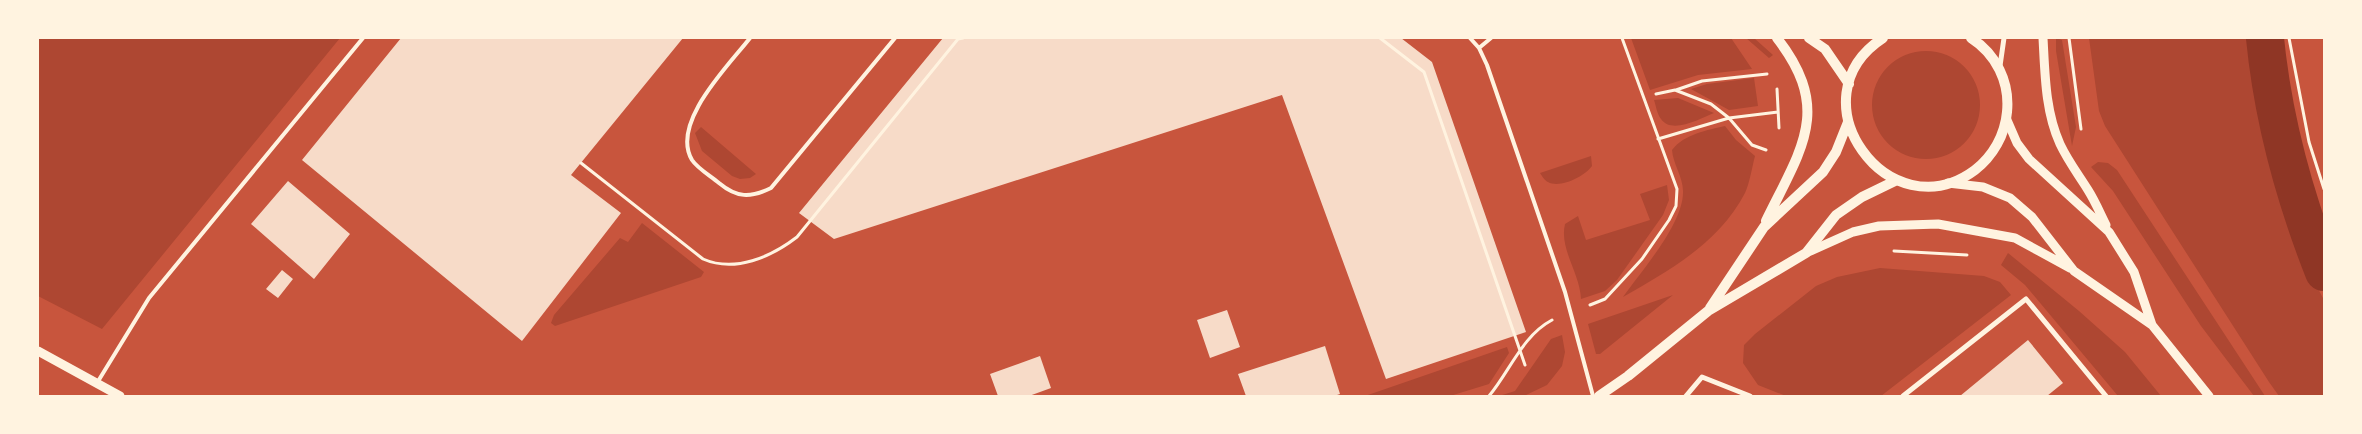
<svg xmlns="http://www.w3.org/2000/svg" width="2362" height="434" viewBox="0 0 2362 434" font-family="'Varela Round',sans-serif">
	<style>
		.green { fill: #ae4732 }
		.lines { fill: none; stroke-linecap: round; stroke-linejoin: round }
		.canal { stroke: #8f3625; stroke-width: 38 }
		.building { fill: #f7dbc8 }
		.path { stroke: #fff3e0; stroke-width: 3 }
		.service { stroke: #fff3e0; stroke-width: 4 }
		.minor { stroke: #fff3e0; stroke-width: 5 }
		.tertiary { stroke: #fff3e0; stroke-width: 9 }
		.secondary { stroke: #fff3e0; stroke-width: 10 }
	</style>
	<rect width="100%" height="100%" fill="#c8553d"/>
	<path class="green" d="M38,38H340L102,329L38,296Z
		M1631,38H1731L1752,69L1698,75L1650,90Z
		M1746,38H1754L1773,55L1769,58Z
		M2056,38L2062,40L2076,127L2072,146L2056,51Z
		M2089,38H2248L2266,130L2286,205L2316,285L2324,300V396H2279L2269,382L2105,126L2099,111Z
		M1872 105a54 54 0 1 1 108 0a54 54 0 1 1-108 0Z
		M1754,78L1758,106L1729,110L1691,89L1707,84Z
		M1678,98L1714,113C1701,118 1672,135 1661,119C1657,114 1656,106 1654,100Z
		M1725,126L1736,140L1755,156C1752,167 1750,182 1745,193C1719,243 1670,270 1623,297C1642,270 1684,223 1683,191C1683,177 1673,164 1672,150C1684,134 1708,130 1725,126Z
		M701,127L756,174L750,178L740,179L732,176L702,151L695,133Z
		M1591,156L1592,166C1585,176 1560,189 1548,182C1545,181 1542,176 1540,173Z
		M2098,162L2108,163L2117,170L2265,396H2254L2201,326L2113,191L2091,167Z
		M1667,185L1669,200L1663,215L1617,280L1605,291L1581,299C1580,273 1559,249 1565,224L1578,216L1586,240L1650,220L1640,194Z
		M642,223L704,272L701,277L555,326L551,323L554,315L620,238L628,242Z
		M2008,253L2079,311L2125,352L2161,396H2118L2025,285L2001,265Z
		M1880,268L1984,276L2000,282L2011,295L1881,396H1786L1758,385L1743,363L1744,345L1755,334L1816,286L1837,277Z
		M1673,295L1600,354H1596L1588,324Z
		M1562,335L1565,352L1562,366L1547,385L1524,396H1499L1515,391L1551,339Z
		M1507,347L1509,353L1489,384L1450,396H1365Z"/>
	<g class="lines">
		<path class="canal" d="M2265,38C2273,120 2294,196 2324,272"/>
	</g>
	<path class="building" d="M401,38H683L571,175L621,213L522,341L302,160Z
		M943,38H1401L1432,62L1526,332L1386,379L1282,95L834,239L799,213Z
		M288,181L350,234L314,279L251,224Z
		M282,270L293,279L278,298L266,289Z
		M1227,310L1240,347L1210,358L1197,320Z
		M2028,340L2063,383L2047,396H1960Z
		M1325,346L1340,394L1334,396H1246L1238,374Z
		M1040,356L1051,388L1029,396H998L990,374Z"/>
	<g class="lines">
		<path class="path" d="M1380,38L1424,72L1525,365
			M2069,38L2081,129
			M2289,38L2309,142L2324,189
			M1777,89L1779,128
			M1676,90L1702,81L1767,74
			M1656,94L1675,90L1711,104L1729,118L1752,145L1766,150
			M1658,139L1729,118L1778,112
			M581,163L703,259C735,273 771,257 797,237L958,39L963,38
			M1894,251L1967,255
			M1590,305L1605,299L1642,259L1669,220L1676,206L1677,189L1622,38
			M1489,396C1510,371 1522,336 1552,320"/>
		<path class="service" d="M750,38C729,65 670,123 692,160C698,169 711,176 719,183C737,198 750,198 771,188L895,38
			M1470,38L1479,48L1487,65L1565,292L1593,396
			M1479,48L1491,38
			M97,383L149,298L363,38"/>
		<path class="minor" d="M2000,66L2004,38
			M1686,396L1702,377L1750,396
			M1903,396L2026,299L2106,396"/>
		<path class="tertiary" d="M2043,38C2045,73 2045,111 2060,144C2068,161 2078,174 2088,190C2095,201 2100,213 2106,225
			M2007,120L2017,143L2029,159L2109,232L2134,272L2152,325
			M1948,183L1983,187L2010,198L2032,217L2074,271L2152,325L2209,396
			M1806,253L1853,232L1879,226L1938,224L2015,238L2070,268
			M38,351L120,396"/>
		<path class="secondary" d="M1809,38L1825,49L1849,84
			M1883,38C1791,98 1889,234 1975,170C1993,156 2005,135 2007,112C2010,82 1996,54 1971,38
			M1766,221C1801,149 1833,110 1777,38
			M1710,308L1764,227L1823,172L1836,152L1848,122
			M1599,396L1628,376L1708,311L1806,253L1836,215L1862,197L1897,180"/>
	</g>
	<rect width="2362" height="434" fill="none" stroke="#fff3e0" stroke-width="78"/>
</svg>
